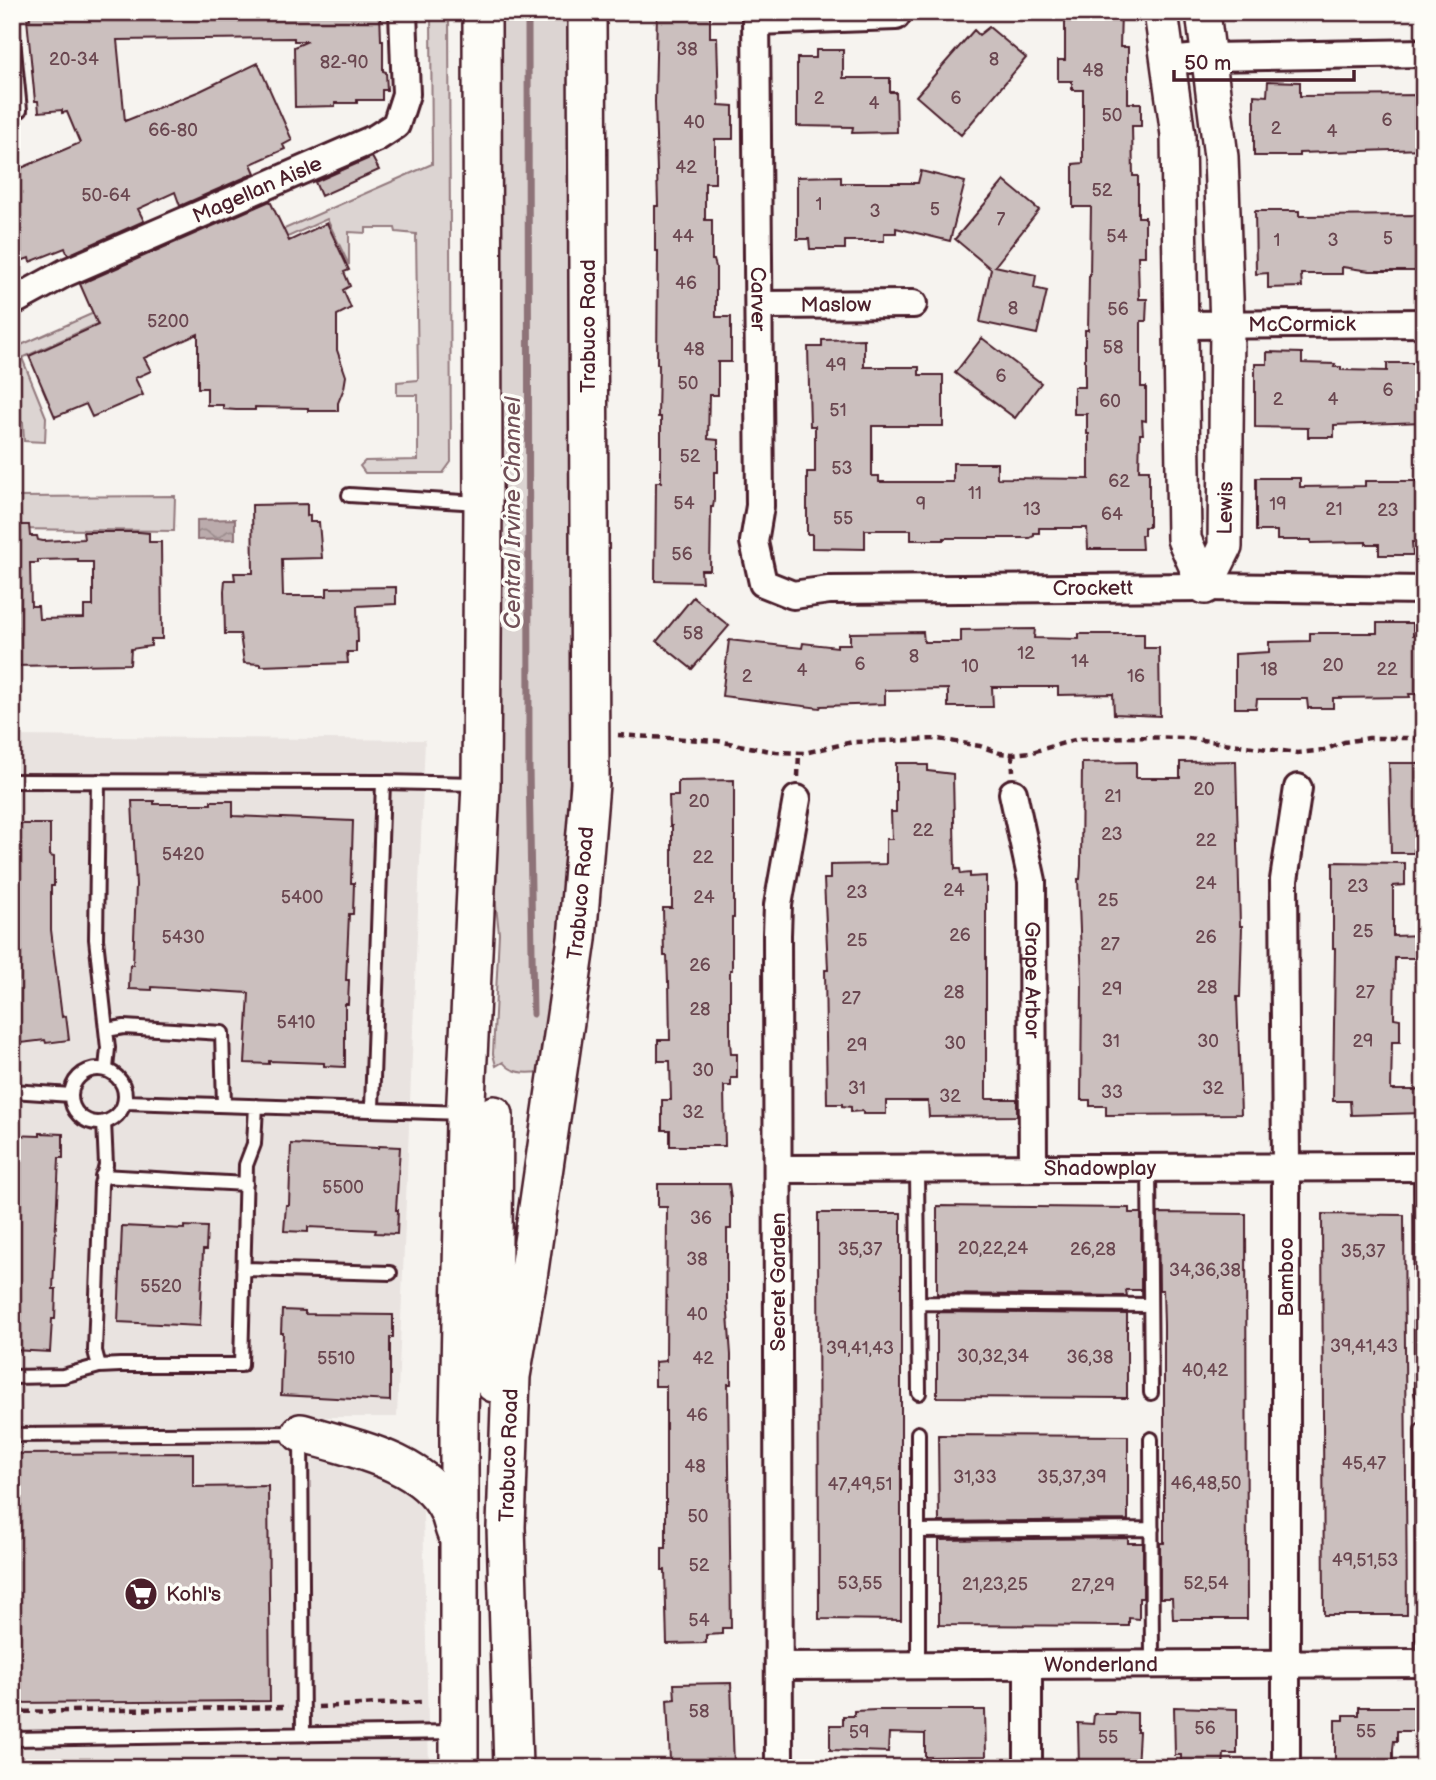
<svg xmlns="http://www.w3.org/2000/svg" width="1436" height="1780" viewBox="0 0 1436 1780" font-family="'Balsamiq Sans',sans-serif">
	<style>
		.built { fill: #e9e3e0 }
		.grass { fill: #dcd4d2; stroke: #937a7e; stroke-width: 2 }
		.water { fill: url(#water-waves); stroke: #8e7378; stroke-width: 2 }
		.lines { fill: none; stroke-linecap: round; stroke-linejoin: round }
		.stream { stroke: #8e7378; stroke-width: 7 }
		.building { fill: #cbbfbe; stroke: #4a1f2b; stroke-width: 2; fill-rule: evenodd }
		.service-casing { stroke: #4a1f2b; stroke-width: 18 }
		.minor-casing { stroke: #4a1f2b; stroke-width: 32 }
		.tertiary-casing { stroke: #4a1f2b; stroke-width: 38 }
		.secondary-casing { stroke: #4a1f2b; stroke-width: 42 }
		.path { stroke: #4a1f2b; stroke-width: 4.5; stroke-dasharray: 7 5; stroke-linecap: butt }
		.service { stroke: #fdfcf7; stroke-width: 12 }
		.minor { stroke: #fdfcf7; stroke-width: 26 }
		.tertiary { stroke: #fdfcf7; stroke-width: 33 }
		.secondary { stroke: #fdfcf7; stroke-width: 37 }
		.labels { text-anchor: middle; stroke-width: 7; stroke-linejoin: round; paint-order: stroke }
		.number-label { font-size: 18px; fill: #6a4750 }
		.street-label { font-size: 21px; fill: #4a1f2b; stroke: #fdfcf7 }
		.poi-label { font-size: 21px; fill: #4a1f2b; stroke: #fdfcf7; text-anchor: start }
		.water-label { font-size: 23px; font-style: italic; fill: #725058; stroke: #fdfcf7 }
	</style>
	<defs>
		<pattern id="water-waves" width="16" height="10" patternUnits="userSpaceOnUse" patternTransform="scale(1.75)"><rect width="16" height="10" fill="#bbabac"/><path d="M0 5q4-4 8 0t8 0" fill="none" stroke="#9a8b8c"/></pattern>
	</defs>
	<rect width="100%" height="100%" fill="#f6f3ef"/>
	<filter id="ink" filterUnits="userSpaceOnUse"><feTurbulence type="fractalNoise" baseFrequency=".0143" numOctaves="2"/><feDisplacementMap in="SourceGraphic" scale="14" xChannelSelector="R" yChannelSelector="G"/><feConvolveMatrix kernelMatrix="1 2 1 2 8 2 1 2 1" color-interpolation-filters="sRGB"/></filter>
	<g filter="url(#ink)">
		<path class="built" d="M12,736L425,740L397,1417H314L377,1435L422,1470L429,1768H12Z"/>
		<path class="grass" d="M431,12H449L451,462L443,473H365L360,466L365,461L418,460V395H397V382L418,380L416,234L396,232L395,228H366V233L349,232V265L327,219L22,358L46,417L45,442L24,441L23,422H12V349L432,164Z
			M491,12H569L572,721L566,876L542,1072C527,1073 513,1075 503,1062L496,1066L493,1054L499,933L491,860Z
			M175,496L174,531L12,529V497Z"/>
		<path class="water" d="M235,519V539L197,540V520Z"/>
		<g class="lines">
			<path class="stream" d="M528,12L529,767L533,1014"/>
		</g>
		<path class="building" d="M29,12H380L381,40H383V71L386,72L387,90H382V100H357V103H335V106L295,107L294,47L308,41H294V38L117,40L125,121L200,91L258,63L292,140L283,145L285,149L251,164L255,173L180,206L175,192L138,209L144,221L68,255L65,248L30,262L29,258L12,264V172L80,143L67,112L62,113V110L39,112L38,101H35L27,19H30Z
			M657,12H710V37H717L719,105L733,106V139H715V183H705V220H712V260H714L716,267V317H731V362H718V395H709L708,439L718,440V472H714V500L713,507H711L710,570H701L702,582L655,581L656,482H661V417H658L659,364H657L658,251H655V206H658L655,102Z
			M1065,12H1121L1120,47H1128V103H1141V126H1132L1133,176H1138V217H1145V256H1138L1139,299H1147L1146,321H1141V387H1146V421L1142,420L1143,434H1140L1139,470H1149V527H1144V535H1141L1142,549H1088L1087,528H1039V533H1034V536L1030,538H944V540H911V530H865V549L812,548V534H807V472H815V426H810L808,347H822V340L864,339V367H919V375H943V426H872V476H879V482H953V463H997V478L1089,479V434H1087V414H1074V387H1085V330H1088L1089,276H1090L1091,207H1073V164L1083,163V90H1072V81H1058V60H1065Z
			M989,27L1026,58L961,135L916,96L974,30L979,35Z
			M816,50H843V78H890V92H896L897,132L852,133L853,127L797,126V58H816Z
			M1268,81L1300,82V96L1424,95V149L1299,153V156H1254V95L1267,96Z
			M372,157L379,170L321,196L315,182Z
			M921,171L965,182L950,241L896,228V233H884V241H845V249H810L809,239H797V177L841,176V183H918Z
			M1004,181L1039,210L995,266L1036,275L1034,288L1047,291L1037,334L980,322L991,269L955,239Z
			M270,201L289,241L327,223L349,270L344,272L350,286L343,290L351,308L337,315V350L346,376L344,388L338,403V411H308V408L255,407V410H236L223,409V405H207V388H198V334L144,358L151,371L135,378L143,395L92,417L86,404L55,417L29,356L98,325L80,284Z
			M1255,211H1299V216L1424,215V271H1370L1342,267V274H1301L1302,287L1268,288V273L1256,274Z
			M982,338L1041,383L1015,418L955,373Z
			M1267,352L1302,353V363L1335,364L1334,367H1341V370L1387,371V363H1424V422L1334,425V437H1308V428L1255,427V364H1267Z
			M1256,478H1300V487L1365,486V481H1424V542H1412L1413,555H1379V544H1366V542L1311,543V540H1277V531H1256Z
			M307,504V516L310,515V522H319L322,558L282,559L283,596H327V588L396,587V604L357,606L358,642H356V652H347L348,663L261,666V664L244,663L240,634H225L224,591L225,580H235L234,573H253L252,505Z
			M12,525H29L30,536H37L38,540L43,541L84,539L83,532H139L149,533V542H161L162,639H151V646L131,649L130,664L12,666ZM78,559V562H93V606H84V618L39,619L38,606H31L30,563H38V560Z
			M693,597L729,626L692,669L657,641Z
			M1377,623H1413V635H1424V694H1409L1410,697L1333,698V708H1308L1307,699H1257L1256,708H1235V654L1269,652V642L1310,641V633H1377Z
			M1035,629L1034,638L1079,639V634H1144V648H1159L1160,716L1114,714L1113,694L1058,695V687H992L993,707H948V689L885,690V704L821,706L820,708L722,696L729,640L802,648L803,643L837,647V644H850V633L923,632L924,642H961V630Z
			M1236,761L1240,926H1242L1240,997H1237L1241,1114L1106,1115V1106H1090V1100H1081L1082,982L1078,879H1080L1081,866L1082,763L1136,762V778H1180V762Z
			M896,763H918L919,765H928V771L953,774L955,869H960L961,874L970,873V877L986,876V1099H1017V1116L929,1117L928,1101H886V1114H863V1111L851,1112V1107L842,1106V1104H827L825,970H828L824,879H830V865L886,864V839H892L891,812H896Z
			M1389,763H1424V850H1414V853H1391Z
			M734,780V918H732V970H730V1040L731,1054H737V1078H731V1086H724L725,1146H670V1130H662V1100H671L670,1061H658V1040H670L669,982H668L667,956H664L663,908H672V826H670L669,796H678V781Z
			M132,801H154V804H211V801H233V816L353,821L351,883H354L353,914H349L346,980H349L348,1004H345V1067L324,1066V1063L269,1061V1064L245,1063L249,993L152,987V990L129,989L130,965H133L136,885Z
			M12,824H50V856L54,857V886H51V930L62,1017L66,1016L69,1040L46,1043L45,1040L12,1044Z
			M1333,862L1405,863V885L1393,886V936L1424,935V958H1395L1394,1018L1400,1019V1042H1392L1391,1090H1424V1113L1351,1115L1350,1101H1333L1335,948H1333Z
			M40,1133L63,1134V1158H59L53,1289H56L55,1319H52L50,1352L12,1350V1135L40,1136Z
			M291,1144L378,1148L379,1146L400,1147L396,1210H398L397,1234L375,1233L376,1230L308,1227V1232L284,1231L286,1205H289Z
			M658,1184H729L731,1198V1229H727V1301L731,1355V1384H728L731,1628H722V1634L706,1635V1643L667,1644L665,1570H662V1548H666V1386H655V1362L666,1361L667,1207H658Z
			M937,1206L1129,1208V1213H1141V1290H1126L1127,1296L937,1294Z
			M818,1213H901V1620L819,1619Z
			M1158,1213L1246,1214L1247,1619H1173L1172,1598H1160V1543H1164V1325L1163,1290H1159Z
			M1322,1214L1404,1215L1407,1615H1324Z
			M122,1226L184,1229V1226L207,1227L206,1250H203L200,1326L118,1322Z
			M282,1310L305,1311V1314L393,1315V1337H390V1401L281,1395L283,1333H281Z
			M937,1312L1127,1314V1398L937,1397Z
			M938,1435L1128,1436V1520L939,1522Z
			M193,1453V1487L268,1486L270,1701L12,1703V1454Z
			M1128,1538V1543H1143V1598H1139V1619L1129,1618V1626L939,1625V1540Z
			M731,1683L734,1765L673,1768V1760H670L667,1700L675,1699L674,1684Z
			M1174,1707L1237,1709V1754H1224L1223,1768H1181V1755H1175Z
			M1359,1707H1424V1731H1397V1741H1394L1393,1749V1768H1335V1720H1344V1715H1359Z
			M877,1710H985L986,1756L925,1757V1734L889,1733L888,1752L830,1750V1725H843V1716H854V1711Z
			M1115,1712L1137,1713V1732H1139L1137,1768H1079L1078,1723L1093,1724L1094,1714H1115Z"/>
		<g class="lines">
			<defs>
				<path id="service" d="M12,30L20,110L12,113
					M349,495L479,503
					M12,781L383,782L372,1108
					M98,781L96,939L108,1048L106,1069
					M383,782L477,784
					M106,1030L124,1027L222,1033L224,1105
					M71 1096a27 27 0 1 1 54 0a27 27 0 1 1-54 0Z
					M12,1091L71,1095
					M125,1102L464,1113
					M1421,1167L1422,1393
					M917,1168L919,1393
					M1149,1168L1151,1393
					M102,1176L246,1184
					M243,1269L390,1273
					M918,1303L1150,1305
					M99,1366L95,1351L101,1184L106,1165L104,1122
					M12,1377L63,1376L99,1366L120,1365H241L246,1165L254,1144L256,1106
					M1422,1430L1423,1663
					M12,1435L301,1433L303,1734
					M1151,1439L1152,1665
					M918,1531L1152,1529
					M918,1666V1433
					M12,1739L455,1732"/>
				<g id="minor">
					<path id="s1" d="M756,12L760,506L754,542L763,583L793,595L829,590L1205,587L1424,590"/>
					<path d="M756,21L896,16"/>
					<path d="M1168,61L1210,57L1424,53"/>
					<path id="s2" d="M12,302L65,273L376,138L396,125L406,94L403,12"/>
					<path id="s3" d="M759,305L913,304"/>
					<path id="s4" d="M1181,325L1424,323"/>
					<path id="s5" d="M1013,793L1032,881L1033,1168"/>
					<path id="s6" d="M778,1169L1424,1167"/>
					<path d="M1028,1665V1768"/>
					<path id="s7" d="M779,1666L1424,1663"/>
					<path d="M779,1768L777,935L778,905L797,799"/>
					<path d="M1286,1768V1167L1284,880L1298,788"/>
				</g>
				<path id="tertiary" d="M1161,12L1178,135L1184,539L1205,587
					M1203,12L1221,157L1227,325L1225,547L1205,587"/>
				<g id="secondary">
					<path d="M494,1383L492,1354L494,1115"/>
					<path d="M301,1433C348,1447 426,1461 449,1512C452,1519 453,1526 456,1533"/>
					<path d="M459,1768V1421L465,1121L481,784L483,503L482,12"/>
					<path id="s8" d="M513,1768L506,1527L511,1376L528,1277L577,939L590,784L587,12"/>
				</g>
			</defs>
			<use href="#service" class="service-casing"/>
			<use href="#minor" class="minor-casing"/>
			<use href="#tertiary" class="tertiary-casing"/>
			<use href="#secondary" class="secondary-casing"/>
			<path class="path" d="M618,735L718,741L776,752L804,753L853,742L938,739L980,746L1000,753L1012,754L1032,752L1078,739L1126,737L1187,738L1297,753L1324,750L1344,742L1369,738H1424
				M1012,754L1013,771
				M798,777L799,752
				M318,1707L422,1702
				M12,1712L288,1707"/>
			<use href="#service" class="service"/>
			<use href="#minor" class="minor"/>
			<use href="#tertiary" class="tertiary"/>
			<use href="#secondary" class="secondary"/>
		</g>
	</g>
	<defs>
		<symbol id="supermarket-disc" viewBox="-11 -11 22 22"><circle r="9.5" fill="#4a1f2b" stroke="#fdfcf7"/><path d="M-6-5.5h2.5l.6 2H6L4.5 2H-2.5L-4.4-4H-6ZM-1.5 3.2a1.3 1.3 0 1 0 .1 0ZM3 3.2a1.3 1.3 0 1 0 .1 0Z" fill="#fff"/></symbol>
	</defs>
	<g fill-rule="evenodd">
		<use href="#supermarket-disc" x="122" y="1575" width="38" height="38"/>
	</g>
	<g class="labels">
		<g class="number-label">
			<text x="687" y="55">38</text>
			<text x="74" y="65">20-34</text>
			<text x="994" y="65">8</text>
			<text x="344" y="68">82-90</text>
			<text x="1093" y="76">48</text>
			<text x="819" y="104">2</text>
			<text x="956" y="104">6</text>
			<text x="874" y="109">4</text>
			<text x="1112" y="121">50</text>
			<text x="1387" y="126">6</text>
			<text x="694" y="128">40</text>
			<text x="1276" y="134">2</text>
			<text x="173" y="136">66-80</text>
			<text x="1332" y="137">4</text>
			<text x="686" y="173">42</text>
			<text x="1102" y="196">52</text>
			<text x="106" y="201">50-64</text>
			<text x="819" y="210">1</text>
			<text x="935" y="215">5</text>
			<text x="875" y="217">3</text>
			<text x="1001" y="225">7</text>
			<text x="683" y="242">44</text>
			<text x="1117" y="242">54</text>
			<text x="1388" y="244">5</text>
			<text x="1277" y="246">1</text>
			<text x="1333" y="246">3</text>
			<text x="686" y="289">46</text>
			<text x="1013" y="314">8</text>
			<text x="1118" y="315">56</text>
			<text x="168" y="327">5200</text>
			<text x="1113" y="353">58</text>
			<text x="694" y="355">48</text>
			<text x="836" y="371">49</text>
			<text x="1001" y="382">6</text>
			<text x="688" y="389">50</text>
			<text x="1388" y="396">6</text>
			<text x="1278" y="405">2</text>
			<text x="1333" y="405">4</text>
			<text x="1110" y="407">60</text>
			<text x="838" y="416">51</text>
			<text x="690" y="462">52</text>
			<text x="842" y="474">53</text>
			<text x="1119" y="487">62</text>
			<text x="975" y="499">11</text>
			<text x="684" y="509">54</text>
			<text x="921" y="510">9</text>
			<text x="1278" y="510">19</text>
			<text x="1032" y="515">13</text>
			<text x="1334" y="515">21</text>
			<text x="1388" y="516">23</text>
			<text x="1112" y="520">64</text>
			<text x="843" y="524">55</text>
			<text x="682" y="560">56</text>
			<text x="693" y="639">58</text>
			<text x="1026" y="659">12</text>
			<text x="914" y="662">8</text>
			<text x="1080" y="667">14</text>
			<text x="860" y="670">6</text>
			<text x="1333" y="671">20</text>
			<text x="970" y="672">10</text>
			<text x="1269" y="675">18</text>
			<text x="1387" y="675">22</text>
			<text x="802" y="676">4</text>
			<text x="747" y="682">2</text>
			<text x="1136" y="682">16</text>
			<text x="1204" y="795">20</text>
			<text x="1113" y="802">21</text>
			<text x="699" y="807">20</text>
			<text x="923" y="836">22</text>
			<text x="1112" y="840">23</text>
			<text x="1206" y="846">22</text>
			<text x="183" y="860">5420</text>
			<text x="703" y="863">22</text>
			<text x="1206" y="889">24</text>
			<text x="1358" y="892">23</text>
			<text x="954" y="896">24</text>
			<text x="857" y="898">23</text>
			<text x="302" y="903">5400</text>
			<text x="704" y="903">24</text>
			<text x="1108" y="906">25</text>
			<text x="1363" y="937">25</text>
			<text x="960" y="941">26</text>
			<text x="183" y="943">5430</text>
			<text x="1206" y="943">26</text>
			<text x="857" y="946">25</text>
			<text x="1110" y="950">27</text>
			<text x="700" y="971">26</text>
			<text x="1207" y="993">28</text>
			<text x="1112" y="995">29</text>
			<text x="954" y="998">28</text>
			<text x="1365" y="998">27</text>
			<text x="851" y="1004">27</text>
			<text x="700" y="1015">28</text>
			<text x="296" y="1028">5410</text>
			<text x="1111" y="1047">31</text>
			<text x="1208" y="1047">30</text>
			<text x="1363" y="1047">29</text>
			<text x="955" y="1049">30</text>
			<text x="857" y="1051">29</text>
			<text x="703" y="1076">30</text>
			<text x="857" y="1094">31</text>
			<text x="1213" y="1094">32</text>
			<text x="1112" y="1098">33</text>
			<text x="950" y="1102">32</text>
			<text x="693" y="1118">32</text>
			<text x="343" y="1193">5500</text>
			<text x="701" y="1224">36</text>
			<text x="993" y="1254">20,22,24</text>
			<text x="860" y="1255">35,37</text>
			<text x="1093" y="1255">26,28</text>
			<text x="1363" y="1257">35,37</text>
			<text x="697" y="1265">38</text>
			<text x="1205" y="1276">34,36,38</text>
			<text x="161" y="1292">5520</text>
			<text x="697" y="1320">40</text>
			<text x="1364" y="1352">39,41,43</text>
			<text x="860" y="1354">39,41,43</text>
			<text x="993" y="1362">30,32,34</text>
			<text x="1090" y="1363">36,38</text>
			<text x="336" y="1364">5510</text>
			<text x="703" y="1364">42</text>
			<text x="1205" y="1376">40,42</text>
			<text x="697" y="1421">46</text>
			<text x="1364" y="1469">45,47</text>
			<text x="695" y="1472">48</text>
			<text x="975" y="1483">31,33</text>
			<text x="1072" y="1483">35,37,39</text>
			<text x="1206" y="1489">46,48,50</text>
			<text x="860" y="1490">47,49,51</text>
			<text x="698" y="1522">50</text>
			<text x="1365" y="1566">49,51,53</text>
			<text x="699" y="1571">52</text>
			<text x="860" y="1589">53,55</text>
			<text x="1206" y="1589">52,54</text>
			<text x="995" y="1590">21,23,25</text>
			<text x="1093" y="1591">27,29</text>
			<text x="699" y="1626">54</text>
			<text x="699" y="1717">58</text>
			<text x="1205" y="1734">56</text>
			<text x="1366" y="1737">55</text>
			<text x="859" y="1738">59</text>
			<text x="1108" y="1743">55</text>
		</g>
		<g class="street-label">
			<text dy="7" stroke="none"><textPath href="#s2" startOffset="270">Magellan Aisle</textPath></text>
			<text dy="7" stroke="none"><textPath href="#s1" startOffset="287">Carver</textPath></text>
			<text dy="7" stroke="none"><textPath href="#s3" startOffset="77">Maslow</textPath></text>
			<text dy="7" stroke="none"><textPath href="#s4" startOffset="121">McCormick</textPath></text>
			<text transform="translate(588 326) rotate(-90)" y="7">Trabuco Road</text>
			<text transform="translate(1225 508) rotate(-89)" y="7">Lewis</text>
			<text dy="7" stroke="none"><textPath href="#s1" startOffset="905">Crockett</textPath></text>
			<text dy="7" stroke="none"><textPath href="#s8" startOffset="880">Trabuco Road</textPath></text>
			<text dy="7" stroke="none"><textPath href="#s5" startOffset="189">Grape Arbor</textPath></text>
			<text dy="7" stroke="none"><textPath href="#s6" startOffset="322">Shadowplay</textPath></text>
			<text transform="translate(1286 1277) rotate(-90)" y="7">Bamboo</text>
			<text transform="translate(778 1282) rotate(-90)" y="7">Secret Garden</text>
			<text dy="7" stroke="none"><textPath href="#s8" startOffset="313">Trabuco Road</textPath></text>
			<text dy="7" stroke="none"><textPath href="#s7" startOffset="322">Wonderland</textPath></text>
		</g>
		<g class="poi-label">
			<text x="166" y="1601">Kohl's</text>
		</g>
		<g class="water-label">
			<text transform="translate(512 513) rotate(-90)" y="8">Central Irvine Channel</text>
		</g>
	</g>
	<rect width="1436" height="1780" fill="none" stroke="#fdfcf7" stroke-width="42"/>
	<rect x="21" y="21" width="1394" height="1738" fill="none" stroke="#4a1f2b" stroke-width="2.5" filter="url(#ink)"/>
	<path d="M1174 70v10h180v-10" fill="none" stroke="#4a1f2b" stroke-width="3.5"/>
	<text x="1184" y="70" font-size="21" fill="#4a1f2b" stroke="#fdfcf7" stroke-width="5" paint-order="stroke">50 m</text>
</svg>
